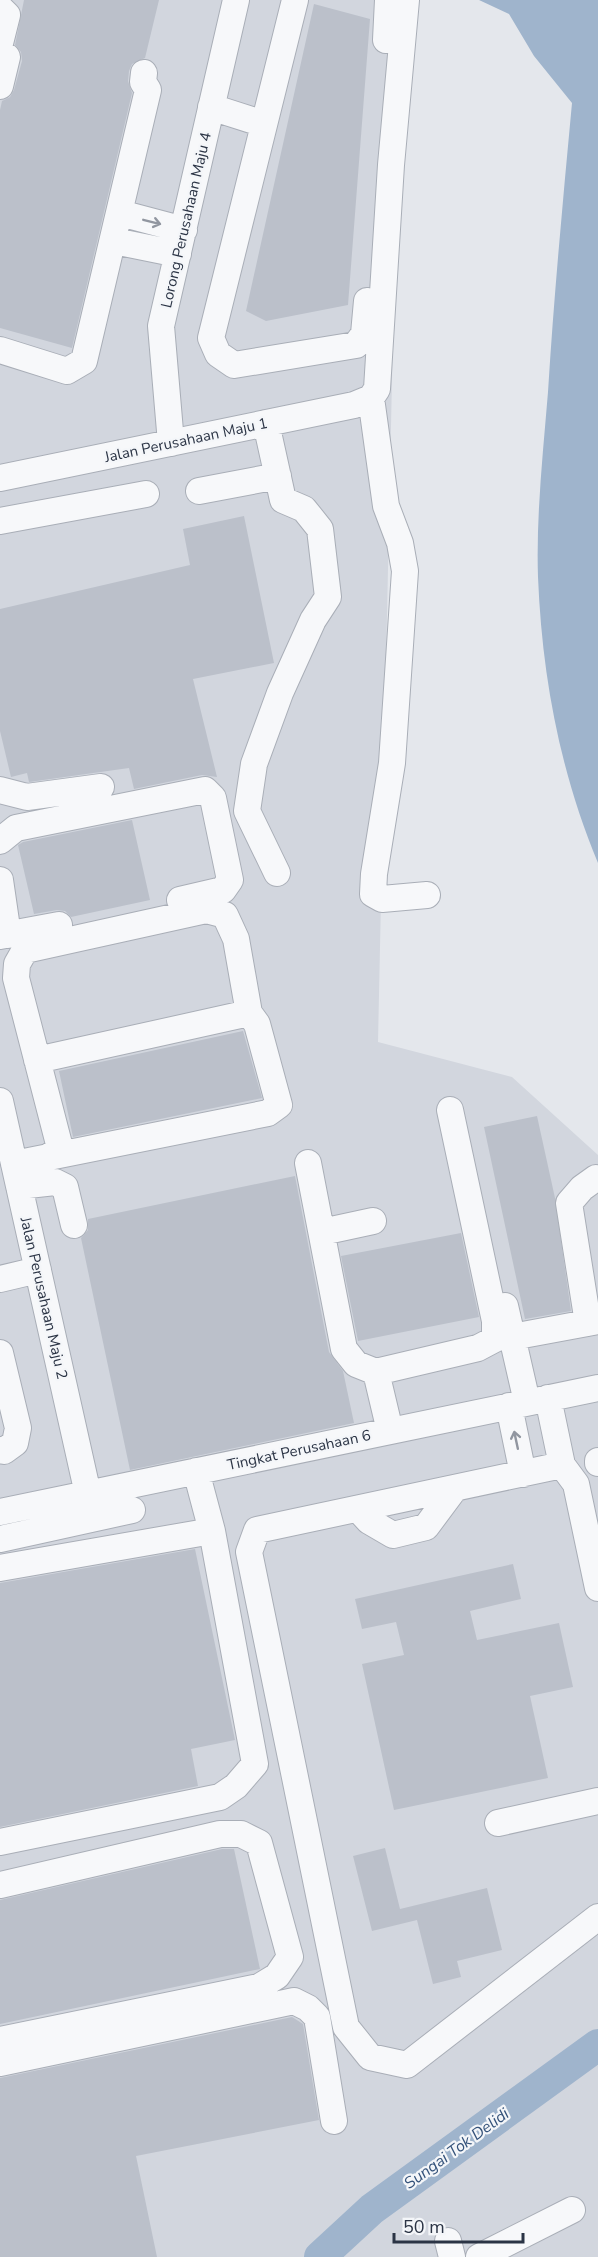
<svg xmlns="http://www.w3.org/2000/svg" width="598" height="2257" viewBox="0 0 598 2257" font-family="'Nunito Sans',sans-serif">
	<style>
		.built { fill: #d2d6de }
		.water { fill: #9fb4cc }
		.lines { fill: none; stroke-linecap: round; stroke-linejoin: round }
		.river { stroke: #9fb4cc; stroke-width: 32 }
		.building { fill: #bbc0ca }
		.minor-casing { stroke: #a9aeb7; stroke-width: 28 }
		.minor { stroke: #f7f8fa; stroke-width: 26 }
		.oneway { stroke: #9196a0 }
		.labels { text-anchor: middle; stroke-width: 4.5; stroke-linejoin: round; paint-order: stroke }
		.street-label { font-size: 15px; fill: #2b3445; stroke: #f4f6f9 }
		.water-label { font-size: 16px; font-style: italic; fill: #34527a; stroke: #f4f6f9 }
	</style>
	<rect width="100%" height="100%" fill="#e4e7ec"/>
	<path class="built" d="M0,0H400L378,1042L512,1077L598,1155V2257H0Z"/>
	<path class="water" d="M479,0H598V863C560,772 542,676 538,577C536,516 543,453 548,392C554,295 563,199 572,103L534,56L509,14Z"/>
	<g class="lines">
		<path class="river" d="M320,2257L372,2209L598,2045"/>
	</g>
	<path class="building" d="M24,0H159L145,58L132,64L129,71L128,81L132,93L72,348L0,328V110L2,101L10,97L14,90L22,61L21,52L15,45Z
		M314,4L370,19L348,305L266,321L246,311Z
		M244,516L274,663L193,679L217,777L202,775L134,789L129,768L29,782L27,773L11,777L0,731V609L190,565L183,529Z
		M132,820L150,900L71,917L65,911L57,910L34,914L18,845L23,842Z
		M243,1031L262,1098L73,1137L59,1071Z
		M537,1116L555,1198L571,1311L525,1319L484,1127Z
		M295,1176L329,1352L343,1371L354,1423L130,1470L81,1238L88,1230V1219Z
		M461,1233L479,1317L358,1341L341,1256Z
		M195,1549L235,1740L191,1749L198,1786L0,1827V1583Z
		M513,1564L521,1599L470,1611L477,1640L559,1623L573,1687L530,1696L548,1778L394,1810L362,1664L404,1655L396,1622L362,1629L355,1599Z
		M385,1848L400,1909L487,1888L502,1950L457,1961L461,1977L433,1984L417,1920L372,1931L353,1856Z
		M222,1849H234L260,1969L0,2024V1900Z
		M292,2017L303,2024L319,2120L136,2156L157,2257H0V2078Z"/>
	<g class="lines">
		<defs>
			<path id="minor" d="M295,0L211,338L218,354L234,365L356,345L364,334L367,301
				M406,0L391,165L377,389L371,398L386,506L400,543L405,571L392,763L374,874L373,894L382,899L427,895
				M0,8L7,15L0,43
				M386,40L388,0
				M0,86L7,57
				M211,107L264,124
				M120,213L184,230
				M114,241L178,254
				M0,350L67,371L84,361L148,90L143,82L144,73
				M266,423L283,500L304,509L320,529L328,597L313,620L280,693L254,764L247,811L277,873
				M171,443L161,326L236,0
				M0,478L354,405L371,398
				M199,491L278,476
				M0,521L146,494
				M0,790L27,797L101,787
				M0,841L16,828L205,790L213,798L230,880L223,890L180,900
				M0,880L8,935
				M0,936L59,925
				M37,1060L249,1013
				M0,1101L88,1494
				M308,1163L344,1349L356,1364L376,1372L390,1431
				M14,1164L268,1113L279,1105L257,1024L249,1013L236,939L225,915L206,910L25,950L17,964L16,978L60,1148L50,1156
				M19,1186L55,1182L65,1187L74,1225
				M322,1232L373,1221
				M0,1279L38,1270
				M505,1306L527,1402
				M588,1323L569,1203L582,1188L596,1178
				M512,1337L598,1321
				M0,1353L18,1428L15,1443L4,1451L0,1450
				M376,1372L478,1348L495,1339V1321L450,1110
				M548,1398L562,1465L576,1484L598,1588
				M509,1406L523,1474
				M598,1461V1463
				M562,1465L257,1530L249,1552L346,2027L370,2057L407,2065L598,1917
				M358,1509L369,1521L393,1535L426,1527L455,1488
				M0,1512L598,1388
				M0,1539L132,1510
				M0,1568L212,1531
				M498,1823L598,1801
				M0,1842L220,1797L236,1786L255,1764L212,1531L196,1471
				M0,1885L220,1834H241L259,1843L290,1957L277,1976L259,1987L0,2040
				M0,2063L294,2001L308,2008L317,2017L334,2121
				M448,2241L452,2257
				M479,2257L572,2210"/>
		</defs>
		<use href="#minor" class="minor-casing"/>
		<use href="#minor" class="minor"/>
	</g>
	<defs><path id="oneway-shaft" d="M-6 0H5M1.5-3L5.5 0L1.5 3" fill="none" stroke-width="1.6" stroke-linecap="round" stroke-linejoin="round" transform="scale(1.5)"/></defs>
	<g class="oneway">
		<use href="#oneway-shaft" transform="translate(152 222) rotate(14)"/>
		<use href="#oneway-shaft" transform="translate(516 1440) rotate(-102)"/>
	</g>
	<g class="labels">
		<g class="street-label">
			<text transform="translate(186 220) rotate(-77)" y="5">Lorong Perusahaan Maju 4</text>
			<text transform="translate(186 440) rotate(-12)" y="5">Jalan Perusahaan Maju 1</text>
			<text transform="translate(44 1298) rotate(77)" y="5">Jalan Perusahaan Maju 2</text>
			<text transform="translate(299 1450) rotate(-12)" y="5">Tingkat Perusahaan 6</text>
		</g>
		<g class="water-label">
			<text transform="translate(456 2148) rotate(-36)" y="6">Sungai Tok Delidi</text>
		</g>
	</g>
	<path d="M394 2233v9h129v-9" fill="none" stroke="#2b3445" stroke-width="3"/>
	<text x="403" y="2233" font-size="18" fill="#2b3445" stroke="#f4f6f9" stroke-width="4.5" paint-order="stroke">50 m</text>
</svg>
